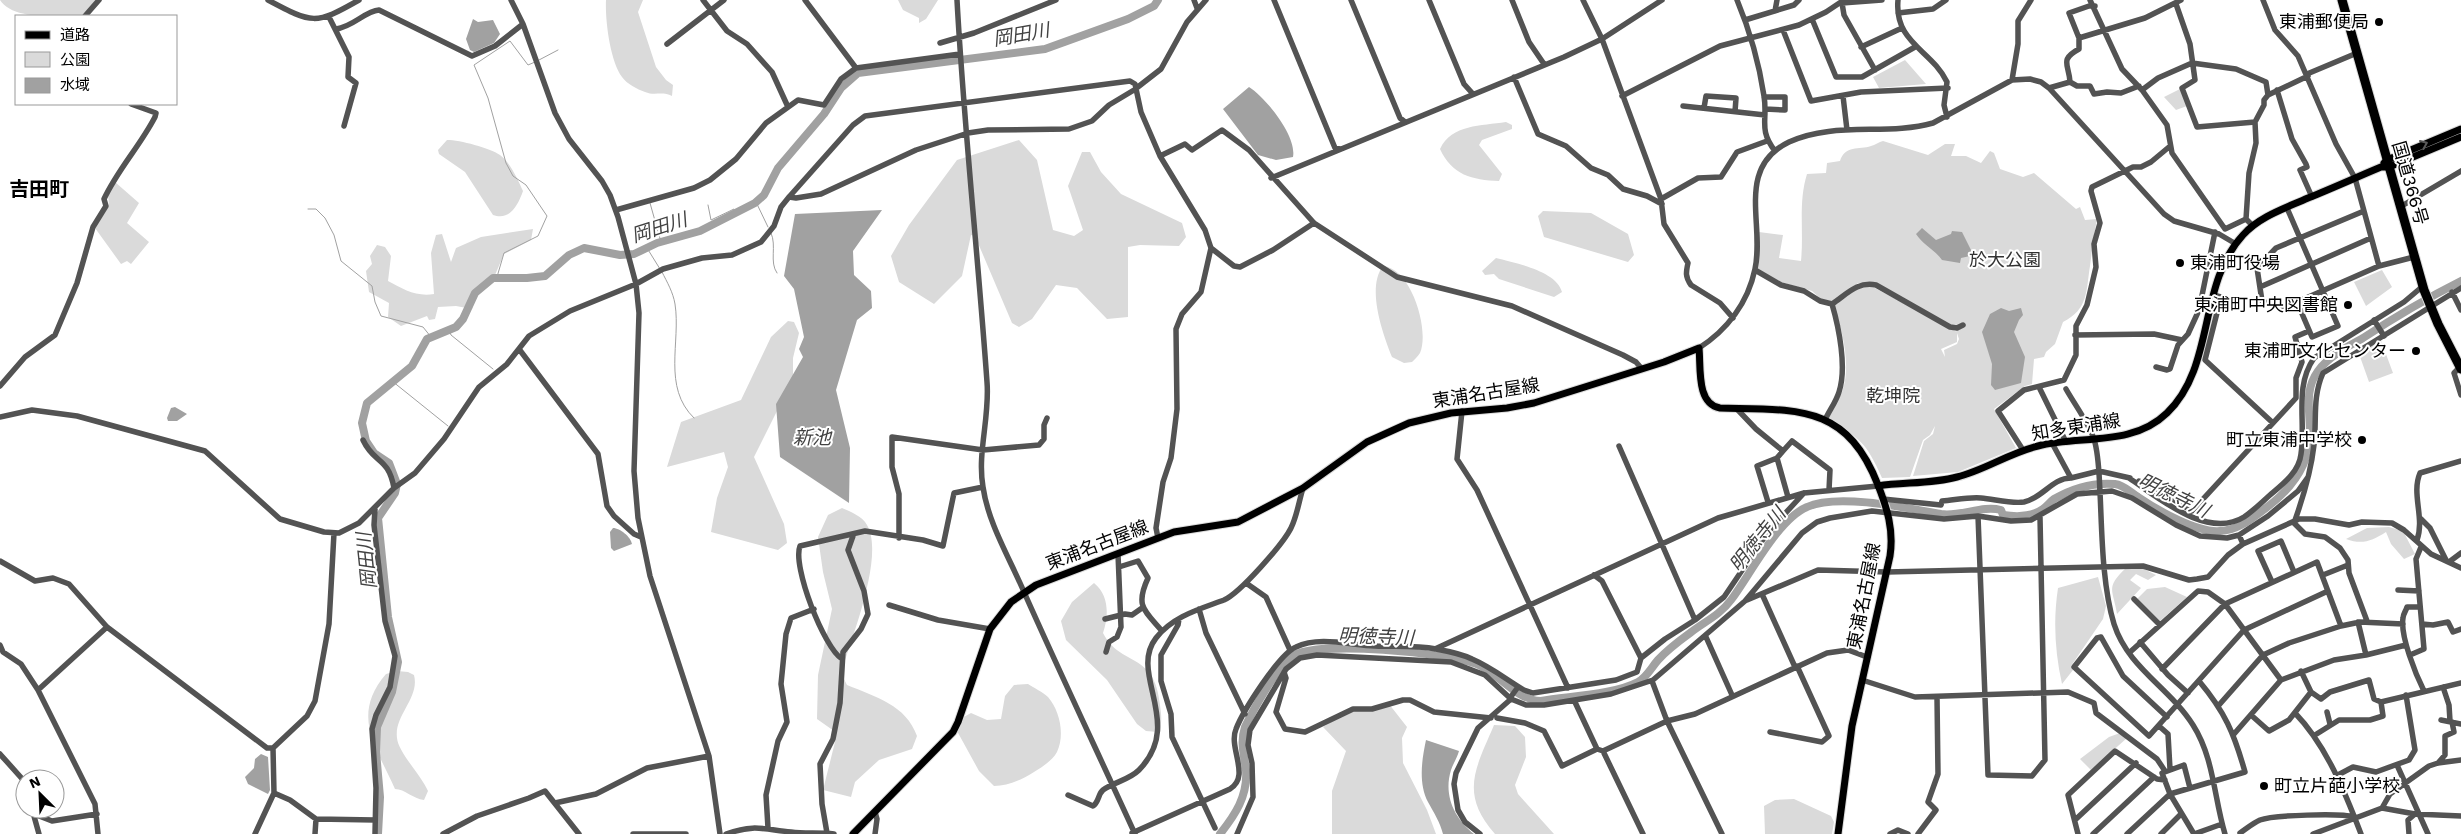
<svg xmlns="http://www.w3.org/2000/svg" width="2461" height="834" viewBox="0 0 2461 834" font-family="'Work Sans','Noto Sans JP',sans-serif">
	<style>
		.green { fill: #dadada }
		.water { fill: #a1a1a1 }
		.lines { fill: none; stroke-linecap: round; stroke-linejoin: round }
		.stream { stroke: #a1a1a1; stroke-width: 1 }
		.river { stroke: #a1a1a1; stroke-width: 8 }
		.major-casing { stroke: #dbdbdb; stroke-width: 9 }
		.highway-casing { stroke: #dbdbdb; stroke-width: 11 }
		.minor { stroke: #535353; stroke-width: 5.5 }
		.major { stroke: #000; stroke-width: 7 }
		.highway { stroke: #000; stroke-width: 9 }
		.oneway { stroke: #595959 }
		.poi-dot { fill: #000; stroke: #fff; stroke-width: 2 }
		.labels { text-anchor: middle; stroke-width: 4; stroke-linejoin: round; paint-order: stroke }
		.poi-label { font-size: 18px; fill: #000; stroke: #fff; text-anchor: end }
		.street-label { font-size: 18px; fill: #000; stroke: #fff }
		.park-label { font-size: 18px; fill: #313131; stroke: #fff }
		.water-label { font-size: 19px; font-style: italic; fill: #424242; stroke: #fff }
		.quarter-label { font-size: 20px; font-weight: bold; fill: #000; stroke: #fff }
	</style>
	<rect width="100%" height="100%" fill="#fff"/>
	<path class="green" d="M0,0H96L83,16C62,16 13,21 0,0Z
		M606,0H643L638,12L656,67L666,80L673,85L672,96C663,91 654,96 645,92C637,89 627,84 622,77C610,61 605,20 606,0Z
		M898,0H938L926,19L919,23V18L903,10Z
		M1905,60L1926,84L1879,88L1873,77Z
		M2180,89L2187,106L2176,110L2164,97Z
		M1506,122L1512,125V129L1482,140L1479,145L1502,174L1499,181C1472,180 1452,175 1440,149C1452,124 1481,126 1506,122Z
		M447,140C460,140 490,148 500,155C510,162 518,180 523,191C518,205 510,221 493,215L465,172L439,154L438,150Z
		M1019,140L1037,160L1053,230L1074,236L1083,230L1068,186L1082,152H1090L1101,172L1121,194L1182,223L1186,237L1179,246L1140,245L1128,247V317L1107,319L1077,288L1056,285L1032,319L1019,327L1012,323L975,236L971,235L962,276L934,304L899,282L891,256L909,225L957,160Z
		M1883,141L1928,155L1945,144H1955L1951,156H1966L1981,163L1990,151L1994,153L2000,169L2023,177L2034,173L2076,209L2080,207L2085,220L2097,219C2094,235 2092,250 2090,266C2086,290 2089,309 2063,322L2055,344L2046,352L2044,357L2034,359L2032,384L2025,386L1994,409L2016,448L1958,472L1913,476L1924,441L1933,434L1935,426L1930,435L1923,440L1910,477L1882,478C1866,442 1860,437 1825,420C1830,410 1840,400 1843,389C1851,363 1842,330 1834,305L1859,287H1873L1957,332V342L1941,349L1945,357L1944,350L1957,344L1959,339L1956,330L1875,283H1858L1832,303L1822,300L1812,291L1781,282L1757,269L1759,232L1783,235L1779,258L1801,261C1804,231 1798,203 1807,174L1826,173L1827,163L1840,161C1845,145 1859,150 1871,146C1875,145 1879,142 1883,141Z
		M115,182L139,203L127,223L149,242L131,264L127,261L121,264L95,228L109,206L108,194Z
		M1543,211L1591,213L1628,234L1634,255L1628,262L1544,237L1538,216Z
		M533,229L531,240L504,254L495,275L477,288L472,309L456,306L438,307L435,319L429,320L427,316L401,326L388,317L389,303L369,292L366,271L372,264L370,256L377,245L385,247L391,256L388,281C403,289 416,297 434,294L431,253L436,235L442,234L451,262L456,248L481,237Z
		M1496,258C1515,263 1557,271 1562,292L1554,297L1499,279L1494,274L1485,275L1482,271Z
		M1383,266C1411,268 1430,330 1420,353C1418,356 1414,360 1412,362L1404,363L1392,357C1383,334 1366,288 1383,266Z
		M2382,270L2392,287L2366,306L2354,282Z
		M788,321L794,322L799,333L793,358V379L754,457L784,524L787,543L778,550L711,532L717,498L728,467L724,452L667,467L681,422L741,400L771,337Z
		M2380,338L2393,373L2369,382L2358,351Z
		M842,508C851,512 862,516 867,525C885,556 851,639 841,673L847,685C876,697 906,705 917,736L912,749L879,760L855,782L851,797L823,790L836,738L834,731L817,719L818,675L832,609L823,572L818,537L828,515Z
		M2389,527L2403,531L2415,554L2404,559L2391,544L2386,532C2372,541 2362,545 2346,539L2367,528Z
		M2126,568L2144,569L2156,575L2148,580L2136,574L2130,580L2141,588L2117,614C2113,589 2105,588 2126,568Z
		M2098,577L2106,606L2103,619L2071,666L2073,670L2062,684C2055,652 2053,621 2058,588Z
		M1094,583C1109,595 1109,615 1103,633C1120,667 1155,651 1160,705C1161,714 1163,723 1158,732L1146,731L1137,724L1107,680L1066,640L1061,621L1072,602Z
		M2165,587L2187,597L2160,621L2137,599L2147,589Z
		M397,671L408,672L414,675C420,698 394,715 397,738C398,752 421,775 428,791L424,800C413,799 405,789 395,789C377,748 350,716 386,674Z
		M1028,684C1034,688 1043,692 1048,697C1060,711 1065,735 1057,752C1052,761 1042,767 1034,772C1021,780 1008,786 994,786L979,771L957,731L962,718L971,713L987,720L1001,719L1005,696L1014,685Z
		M1389,704L1407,727L1402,738L1403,763L1427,810L1436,834H1332V791L1346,751L1323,727L1356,707H1379Z
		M1494,725L1515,726L1525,737L1526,757L1515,785L1518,794L1554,834H1495C1459,793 1476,768 1494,725Z
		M2120,733L2127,738L2091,770L2080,759L2109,737Z
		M1794,799L1831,816L1834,822L1832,834H1765L1764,806L1775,800Z"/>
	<path class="water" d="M473,19L478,22L493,20L500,34L494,43L474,52L470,50L466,39Z
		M1249,87C1266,98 1297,136 1293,157L1276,160L1258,155L1223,109Z
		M882,210L853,251L854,275L871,291L872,308L857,320L836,390L850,448L849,503L780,457L776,404L803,357L799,349L804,337L794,289L784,276L795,214Z
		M1922,228L1936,240L1951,234L1952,231L1962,232L1971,250L1970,256L1961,258L1960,263L1942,260C1934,249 1923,245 1916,234Z
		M2001,308L2009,311L2021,308L2023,315L2019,320L2014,332L2025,357L2021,383L1995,390L1991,385L1992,364L1982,332L1990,314Z
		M175,407L187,414L177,421H168L167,418L171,408Z
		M613,528C620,528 631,537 632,544L614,551L611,548L610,532Z
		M1426,740L1459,751C1457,758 1453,764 1451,770C1443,796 1455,819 1474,834H1443C1440,822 1434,813 1428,802C1418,783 1422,759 1426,740Z
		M261,754L268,757L270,790L268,794L248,784L245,777L254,768L255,759Z"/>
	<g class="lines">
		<path class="stream" d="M539,60L558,50
			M756,202L768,227
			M650,203L661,242
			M708,205L711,220L734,209L736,214
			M308,209H316L325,218L334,235L341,261L372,286L375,302L381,316L423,327L431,337
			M771,233C777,246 769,262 777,273
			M647,248L660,269
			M662,272C667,282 673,292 675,304C681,342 662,387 694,418
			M497,277L504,253L538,236L547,216L526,185L513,176L506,163L488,98L474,65L510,41L528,65L535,62
			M449,330L451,335L493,369
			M392,381L448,426"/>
		<path class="river" d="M378,834L380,797L376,752L377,727L392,692L398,662L388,617L378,518L395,493L397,484L389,463L374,453L366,441L362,423L367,403L412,366L427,339L456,327L463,319L475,293L493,278H527L545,276L569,255L584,248L620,255L634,254L657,243L700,231L755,203L764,195L778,168L824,114L841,88L858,73L1045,49L1128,19L1154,6L1158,0
			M1220,834C1235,815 1248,796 1246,770C1244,754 1240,742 1245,727C1253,710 1277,667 1291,657C1314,639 1451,653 1479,665C1501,675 1516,700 1541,701C1569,696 1613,695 1638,682C1647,677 1651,668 1658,660C1667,650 1679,641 1690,633C1704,622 1720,615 1731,600C1750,575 1778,519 1807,507C1837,493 1908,508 1941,514C1961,517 1982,505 2001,510L2003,515C2016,517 2032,517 2043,509C2047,506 2050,502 2054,499C2073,488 2093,482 2115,484C2124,485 2130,492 2138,497C2157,510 2197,533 2220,531C2239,530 2251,519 2266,508C2290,490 2310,465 2310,433C2310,411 2304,390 2318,371C2329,356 2347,347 2363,338C2395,317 2427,298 2461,281"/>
		<defs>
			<path id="major" d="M2384,163L2387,160L2461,129
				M1878,486C1904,482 1931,484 1957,477C1985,470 2009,453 2038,446C2081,435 2132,447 2167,413C2216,366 2197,285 2243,235C2260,216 2286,208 2308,198C2333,188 2357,177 2381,167H2389L2461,137
				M853,834L953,732L958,722L990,629L1011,602L1036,585L1174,532L1238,522L1303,488L1367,442L1409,423L1451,413L1507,408L1534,403L1664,362L1699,348C1701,367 1696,404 1720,408C1796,410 1846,403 1878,485C1887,508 1894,530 1890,556L1852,726L1838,834"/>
			<path id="highway" d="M2342,0L2424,290L2438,324L2461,369"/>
		</defs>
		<use href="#major" class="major-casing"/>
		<use href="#highway" class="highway-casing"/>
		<path class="minor" d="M268,0C313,24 315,25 359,0
			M511,0L523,24L555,113L569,139L602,181L610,195L618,217L636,284L639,313L634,471L638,518L650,576L709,756L720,834
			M703,0L727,31L747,44L772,72L788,107
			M805,0L856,68
			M957,0C964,128 978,255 987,382C990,417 977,453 983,487C988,523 1010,559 1024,592C1060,673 1098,753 1135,834
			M1194,0L1197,8
			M1274,0L1335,148L1340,149
			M1351,0L1400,118L1405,122
			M1429,0L1464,84L1473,94
			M1512,0L1529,42L1544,64
			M1583,0L1602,39L1661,199L1664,224L1688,263C1686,272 1685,277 1691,285L1720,303L1733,318
			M1737,0C1750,31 1759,63 1764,96C1768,120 1758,129 1775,151
			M1898,0C1894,43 1932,50 1947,82L1944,105L1947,117
			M2090,0L2122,69L2142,90L2167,125L2172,153L2225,229L2246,219
			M2263,0L2275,30L2298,56L2336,144L2355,178L2379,266
			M1842,3L1844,15L1875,70
			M1842,3L1882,0
			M2176,4L2190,44L2195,80L2182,88L2197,127L2255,122
			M1775,11L1777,0
			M1898,13L1933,9L1946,0
			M85,16L99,0
			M329,17L349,57L348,77L356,83L344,126
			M1812,19L1836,77H1862L1915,47
			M1745,20L1794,5L1799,0
			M336,29C353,27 365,11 379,10L472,56L495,46L523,24
			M1783,30L1811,101L1861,92L1948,88
			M2079,38L2069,13L2089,6H2095
			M940,43L974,33L1056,0
			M667,44L724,0
			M1861,47L1902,28
			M2307,74L2357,53
			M1514,77L1538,134L1566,146L1591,168L1608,175L1623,189L1647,196L1662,204
			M2012,80L2018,44V21L2031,0
			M2070,82C2069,64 2059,60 2079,49V38L2145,18L2181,0
			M2049,88L2070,82L2077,86H2090L2094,94L2107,92L2121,93L2139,86
			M2142,90L2158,78L2192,63L2236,69L2266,82L2268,95
			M2277,90L2292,139L2306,164L2307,167L2300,170L2312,197
			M1622,96L1720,46L1799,25L1826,12L1844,0
			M1843,96L1847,130
			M1764,97H1785V110L1765,109
			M1683,106L1765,115
			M1704,108L1706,96L1736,98L1735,112
			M1160,156L1185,144L1192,150L1222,130L1249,150L1314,223L1397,277L1512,306L1623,355L1636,362L1642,369
			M1271,178L1564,57L1602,39L1662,0
			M789,197L796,198L821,194L916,150L968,133L988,130L1069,129L1092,121L1109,105L1134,90L1161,69L1187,22L1206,0
			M1661,199L1698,178L1721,177L1737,152L1767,141
			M2400,207L2461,171
			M2287,208L2338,326L2312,337L2297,302
			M616,210L694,188L710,180L736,159L766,123L798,100L824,105L841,79L856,68L960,54
			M2364,211L2276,248L2257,268L2262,301L2281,307L2297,302L2379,266L2414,257
			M2253,226L2246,219L2249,173L2256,143L2255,122L2264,105V100L2268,95L2308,76
			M1211,248L1234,266L1240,267L1273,250L1314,223
			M1755,270L1781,285L1804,291L1820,301L1832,304C1846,295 1857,281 1876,285L1950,327L1957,328L1963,325
			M2260,287L2371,238
			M2452,292L2461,310
			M2213,295L2221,297L2205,360L2273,423
			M2374,320L2384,336
			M2075,335L2154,334L2182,340
			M1699,348C1727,330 1748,303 1755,269C1765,225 1735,168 1789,142C1834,121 1887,136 1933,123L2012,80L2030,79L2041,82L2049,88L2164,214L2174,221L2219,234L2236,244
			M519,349L598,454L607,506L614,516L634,534L641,537
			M2156,367L2167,370L2170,369L2178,345L2188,334L2199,310L2215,232
			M2460,367L2454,373L2461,395
			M0,386L25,357L55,335L77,283L93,227L106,206L104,199C118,169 140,146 155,117L156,113L131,104
			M2039,387L2066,442
			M2066,389C2075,405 2088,422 2094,439C2099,455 2099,475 2100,492C2102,533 2102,584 2114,624C2128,668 2170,688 2193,725C2214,758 2214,798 2225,834
			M1736,408L1756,429L1783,451L1792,441L1830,470L1829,490
			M1462,411L1457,459L1477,490L1568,688
			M0,417L32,410L77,416L205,451L280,519L324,532L339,533L359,523L394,488L415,473L444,439L479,387L507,364L529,336L570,311L636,284L663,269L702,258L732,255L761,242L774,226L781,207L789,197L853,125L865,116L1130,81L1135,84L1141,112L1160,156L1205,230L1211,248L1201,292L1182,314L1176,329L1177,409L1171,458L1163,482L1156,528L1158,538
			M1825,420C1829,411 1836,402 1839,392C1847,368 1839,328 1832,304
			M363,440C374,464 388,456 394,488
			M2052,443L2071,478L2099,471L2130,478
			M1619,446L1695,620
			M2023,450L1998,411L2024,390L2064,380L2076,355V326L2087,305L2096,267L2094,244L2100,223L2091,191L2092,187L2133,167H2141L2151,162L2169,147
			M1777,458L1788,497
			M2129,478C2158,497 2207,540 2244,517C2253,511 2262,502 2270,495C2283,484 2299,472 2301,454C2306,421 2294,387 2314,358L2404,302L2423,286
			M2139,481L2150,485L2192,511L2296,398V378L2302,362L2295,337L2309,331
			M1883,499L1941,505L1942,501C1955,500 1968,497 1981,498C1994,499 2011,504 2024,502C2043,498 2052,478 2071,478
			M1768,502L1757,466L1777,458L1783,451
			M1978,516L1988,775L2032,776L2045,760L2040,517
			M2421,519L2430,528L2446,560
			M2294,523C2303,498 2311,472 2314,445C2317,420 2312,398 2323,373L2461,288
			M2294,523L2305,534L2325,537L2340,548L2348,560L2349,573L2367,621
			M2239,535L2243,544L2299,519H2315L2349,525L2362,522L2392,523L2404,530L2431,554L2461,568
			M899,538V494L892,467V437L983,450L1039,445L1044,439V425L1047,418
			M2417,540C2425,518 2411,494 2420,473L2461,461
			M0,561L35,581L53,578L69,584L107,627L267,748H273
			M2449,562L2461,553
			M1119,567L1138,561L1148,578C1135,606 1144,610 1162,631
			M2323,575L2348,565
			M2272,582L2258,551L2281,541L2294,572
			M1246,583L1266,597L1290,650
			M2398,590L2419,591
			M1762,594L1795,667
			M2134,599L2159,624
			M1747,600L1818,570L1887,572L2143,566L2189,580L2197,579L2208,577L2228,555L2243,544
			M889,605L938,620L990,629
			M2420,607H2407C2406,611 2403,614 2403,618C2400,636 2416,675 2424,691
			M1199,609L1206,633L1245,714
			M1105,619L1125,614L1132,615L1142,608
			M1179,619L1178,625L1161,655V681L1171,714L1172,737L1215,828
			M2422,624L2433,625L2448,622L2453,632L2461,629
			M1706,637L1732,695
			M2140,642L2168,675L2188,693
			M0,645L3,652L21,664L38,690L95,804L98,834
			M1435,649L1718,518L1804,493L1878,486
			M1106,652L1109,642L1117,637L1121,627L1118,554
			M2129,653L2198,591L2208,592L2225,604L2281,680
			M2366,655L2406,645
			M2410,655L2424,649L2416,559L2421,547
			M1641,658L1665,639L1695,620L1724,597L1768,532L1804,493
			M842,659C824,648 792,566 800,546L865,531L923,540L943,546L954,493L983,487
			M2162,669L2225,604L2317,562L2341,626
			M1284,672L1286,678L1276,712L1285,729L1305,732L1353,709H1372L1403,700H1410L1434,712L1491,718
			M1862,680L1915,697L2068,692L2094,703L2096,713L2157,759L2165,771
			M1652,681L1667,721L1722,834
			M2443,687L2449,705L2450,721
			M38,690L107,627
			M2311,692L2321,699L2330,692L2369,680L2374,699L2381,702L2461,683
			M1510,698L1518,687
			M1574,700L1597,749L1603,751L1643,834
			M2219,705L2263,655L2289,643L2341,626L2360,622L2403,624
			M2327,712L2330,724
			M2295,713C2326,745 2345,792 2361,834
			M2251,715L2269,731L2289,720L2311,692L2301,671
			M2167,717L2123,676L2101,637L2097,638L2074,667L2149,736L2244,630L2328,591
			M1497,718L1525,723L1544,731L1562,766L1597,749
			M2441,720L2461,724
			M2159,726L2168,734L2170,769
			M1770,732L1822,742L1829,736L1797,666
			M2234,734L2281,680L2334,660L2366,655L2358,622
			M2315,735L2339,720H2370L2383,716L2381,702
			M1603,751L1667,721L1695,714L1827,653L1848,650L1867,657
			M0,754L25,782
			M2438,763L2445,755V736L2454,732L2452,722
			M2397,765L2428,834
			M2336,776L2353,767L2376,772L2409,760L2415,750L2406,695
			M2190,788L2184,765L2162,773L2170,794L2194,834
			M274,793L290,800L316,819L375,820
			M1068,795L1093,806C1099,802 1098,794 1103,790C1114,782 1129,780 1139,770C1185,723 1128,674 1156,638C1173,616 1200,609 1224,600C1240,593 1283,544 1291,528C1297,516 1299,501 1303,488
			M555,803L596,794L647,768L709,756
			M2382,808L2390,794L2429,766L2438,763L2461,760
			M32,809L39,834
			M34,814L52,821L97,814
			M2075,820L2136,763
			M768,828L766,795L778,741L787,722L781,684L786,634L791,618L814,609
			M827,833L822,804L820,764L833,739L840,703L843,652L861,629L868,614L864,591L848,550L853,536
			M1132,833L1230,789C1251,776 1228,748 1236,729C1243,711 1279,654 1296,647C1319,636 1350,645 1375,646C1395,647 1416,645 1436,649C1447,651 1462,654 1472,659C1491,667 1507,680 1524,690L1533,693L1616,680L1637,672L1641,658L1602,581L1594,575
			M2240,833C2246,829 2253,823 2260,820C2273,815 2341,813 2354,817
			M255,834L274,793L273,748L307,716L315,701L329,624L334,533
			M315,834L316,819
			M375,834L376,788L372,729L376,715L390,687L395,656L385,621L374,525L375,509
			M443,834L477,816L529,798L545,791L579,834
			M633,834H686
			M726,834C755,824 762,829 791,832C805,834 820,832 834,834
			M875,834L877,819L875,812
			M1237,834L1253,797L1252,763L1248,745L1250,730L1286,669L1300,658L1317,655L1451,662L1485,675L1511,699L1526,705H1544L1611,694L1653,680L1745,601L1802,533L1817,522L1830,518L1872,511L1944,519L1978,516L2011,521L2031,520L2077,494L2112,491L2132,498L2176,525L2200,536L2227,538L2239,535L2268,516L2298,491L2308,477
			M1480,834L1465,822L1458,810L1454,784L1456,773L1478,728L1511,699
			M1890,834L1898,830L1908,834
			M1918,834L1936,810L1928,802L1938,774L1937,697
			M2078,834L2068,795L2115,751L2157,779L2165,780
			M2093,834L2154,777
			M2127,834L2170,794L2245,772C2234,733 2225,712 2199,681
			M2161,834L2181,814
			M2194,834L2222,824
			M2313,834L2382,808L2415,814L2461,816
			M2409,834L2408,820L2415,814"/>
		<use href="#major" class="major"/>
		<use href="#highway" class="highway"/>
	</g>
	<defs><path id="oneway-chevron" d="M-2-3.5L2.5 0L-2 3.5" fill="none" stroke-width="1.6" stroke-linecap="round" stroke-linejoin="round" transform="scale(1.25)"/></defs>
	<use class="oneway" href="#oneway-chevron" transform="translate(2424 144) rotate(-23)"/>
	<g class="poi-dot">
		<circle cx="2379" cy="22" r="5"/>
		<circle cx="2180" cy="263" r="5"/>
		<circle cx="2348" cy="305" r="5"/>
		<circle cx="2416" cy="351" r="5"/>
		<circle cx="2362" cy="440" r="5"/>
		<circle cx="2264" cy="786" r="5"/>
	</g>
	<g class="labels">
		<g class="poi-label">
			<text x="2369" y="28">東浦郵便局</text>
			<text x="2190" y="269" text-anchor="start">東浦町役場</text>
			<text x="2338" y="311">東浦町中央図書館</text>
			<text x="2406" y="357">東浦町文化センター</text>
			<text x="2352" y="446">町立東浦中学校</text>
			<text x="2274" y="792" text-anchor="start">町立片葩小学校</text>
		</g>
		<g class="street-label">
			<text transform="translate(2410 183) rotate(74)" y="6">国道366号</text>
			<text transform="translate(1486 393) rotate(-9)" y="6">東浦名古屋線</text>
			<text transform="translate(2076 427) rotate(-9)" y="6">知多東浦線</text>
			<text transform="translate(1097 545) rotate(-21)" y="6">東浦名古屋線</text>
			<text transform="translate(1864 596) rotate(-79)" y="6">東浦名古屋線</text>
		</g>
		<g class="park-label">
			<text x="2005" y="266">於大公園</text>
			<text x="1893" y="402">乾坤院</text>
		</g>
		<g class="water-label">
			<text transform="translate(1021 34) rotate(-10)" y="7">岡田川</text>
			<text transform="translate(659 227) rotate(-18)" y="7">岡田川</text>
			<text x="812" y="444">新池</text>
			<text transform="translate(2174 495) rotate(26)" y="7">明徳寺川</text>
			<text transform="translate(1757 539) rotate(-51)" y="7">明徳寺川</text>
			<text transform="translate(366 561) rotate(-96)" y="7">岡田川</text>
			<text transform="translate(1376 636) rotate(2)" y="7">明徳寺川</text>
		</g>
		<g class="quarter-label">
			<text x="39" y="196">吉田町</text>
		</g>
	</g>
	<rect x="15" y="15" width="162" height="90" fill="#ffffff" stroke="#999999"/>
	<rect x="25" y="31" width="25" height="8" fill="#000000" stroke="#999999"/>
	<text x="60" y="40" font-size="15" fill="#000000">道路</text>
	<rect x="25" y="52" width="25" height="15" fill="#dadada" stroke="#999999"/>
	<text x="60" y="65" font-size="15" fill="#000000">公園</text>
	<rect x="25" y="78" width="25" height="15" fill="#a1a1a1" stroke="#999999"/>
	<text x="60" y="90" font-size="15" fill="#000000">水域</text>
	<g transform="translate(40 794) rotate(336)"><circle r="24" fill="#ffffff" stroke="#999999"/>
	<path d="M0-4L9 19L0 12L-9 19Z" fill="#000000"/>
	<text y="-8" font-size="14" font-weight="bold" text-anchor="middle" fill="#000000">N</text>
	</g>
</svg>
